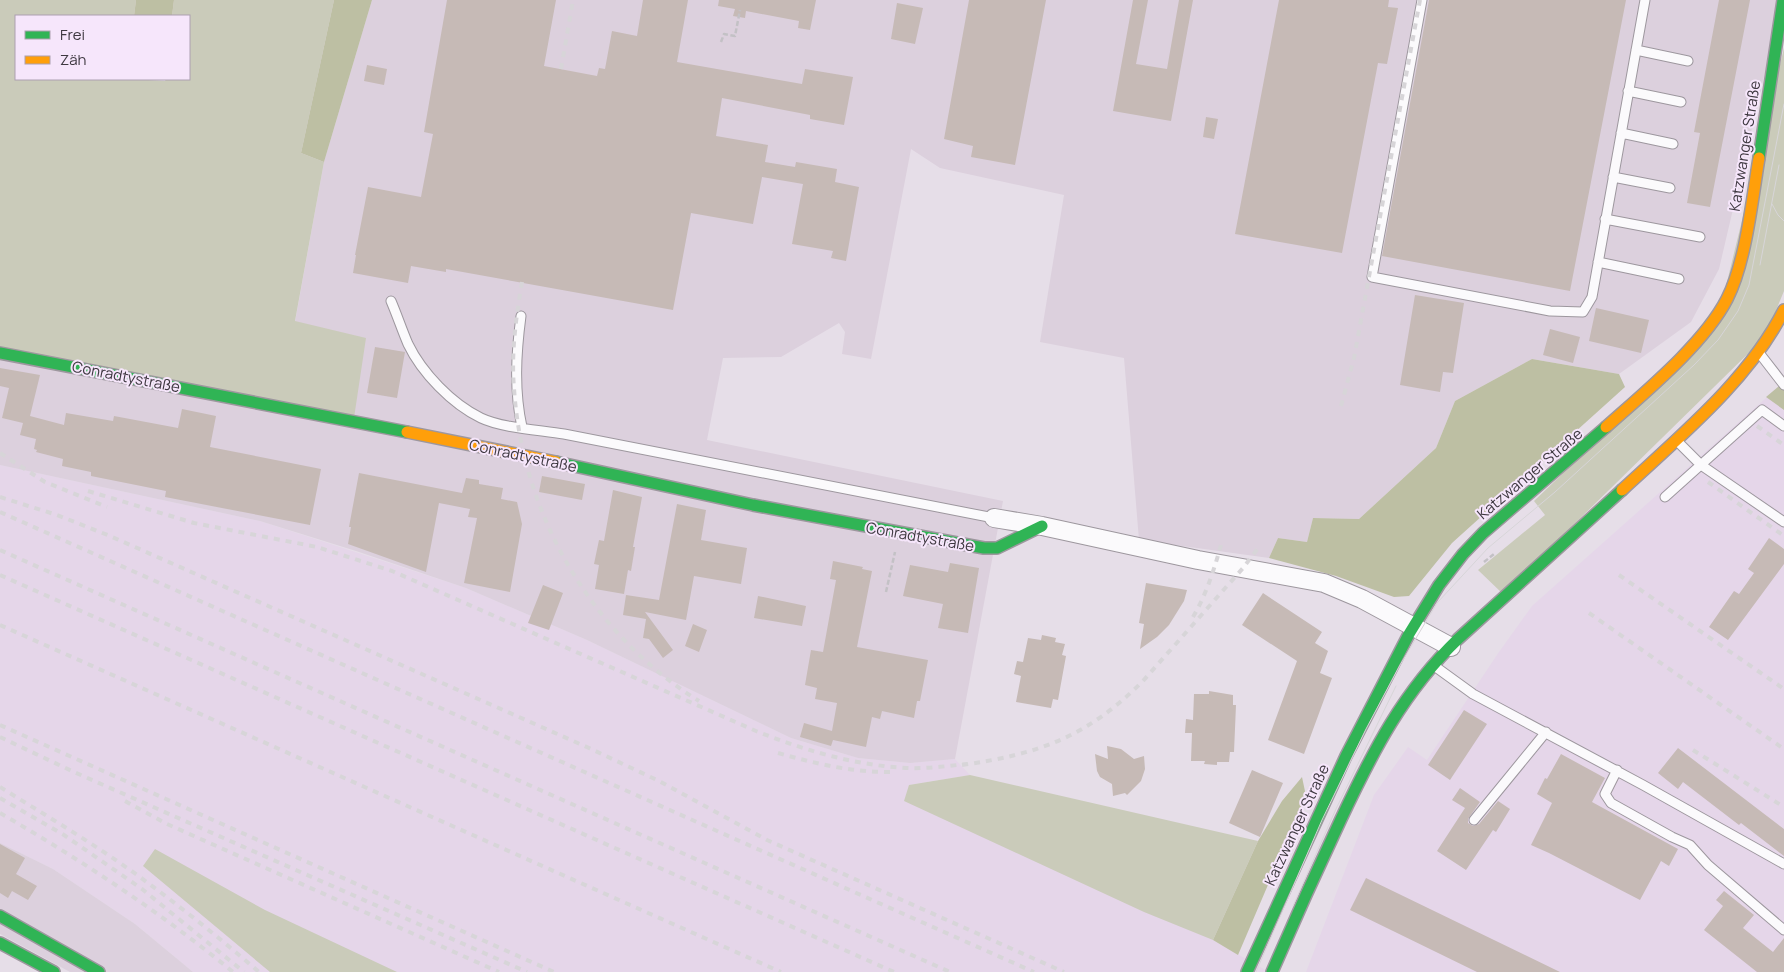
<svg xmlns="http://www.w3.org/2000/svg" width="1784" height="972" viewBox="0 0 1784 972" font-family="Manrope,sans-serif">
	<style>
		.built { fill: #e5d6e9 }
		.industrial { fill: #dcd0dd }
		.green { fill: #cacbba }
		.forest { fill: #bdbfa3 }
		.building { fill: #c6bab6 }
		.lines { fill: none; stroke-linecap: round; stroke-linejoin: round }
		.lane-casing { stroke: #9d979e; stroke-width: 11 }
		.street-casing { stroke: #9d979e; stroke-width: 20 }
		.fast-casing { stroke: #9d979e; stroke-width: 14 }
		.slow-casing { stroke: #9d979e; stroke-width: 14 }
		.path { stroke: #c3c1c5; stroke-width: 2.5; stroke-dasharray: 5 2.5; stroke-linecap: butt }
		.lane { stroke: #fbfafc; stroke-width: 9 }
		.street { stroke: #fbfafc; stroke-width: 18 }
		.fast { stroke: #30b455; stroke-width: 11 }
		.slow { stroke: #ff9f0a; stroke-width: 11 }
		.tram { stroke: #d7d5d8; stroke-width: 1 }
		.rail { stroke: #d7d5d8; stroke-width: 4; stroke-dasharray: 6 6; stroke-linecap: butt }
		.labels { text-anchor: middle; stroke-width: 4; stroke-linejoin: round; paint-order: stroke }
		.street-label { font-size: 15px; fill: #3e3840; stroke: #f6e6fb }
	</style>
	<rect width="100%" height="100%" fill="#e6dee8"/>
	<path class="built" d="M1784,382V972H1306L1374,795L1408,747L1427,760L1499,652L1532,606Z
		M0,465L260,521L466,588L587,640L791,738L858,758L910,763L955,759L970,775L909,785L1213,940L1269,972H193L135,924L53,869L0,843Z"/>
	<path class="industrial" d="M372,0H1782L1719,269L1691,322L1619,374L1532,359L1455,401L1436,448L1359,519L1313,518L1307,542L1278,538L1269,558L1139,540L1124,358L1040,342L1064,195L940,168L911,149L871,359L842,354L845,332L839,323L781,357L723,358L707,440L1003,501L955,759L910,763L858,758L791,738L587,640L466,588L356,551L260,521L0,465V349L295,322L324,162Z
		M0,843L53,869L135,924L193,972H70L0,934Z"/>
	<path class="green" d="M0,0H136L134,16H16V79H132L165,81L166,79H189V16H172L174,0H334L301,153L324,162L295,321L366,338L354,418L0,349Z
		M1784,48V291L1765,337L1503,594L1478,570L1545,515L1534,501L1716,327Z
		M970,775L1258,841L1213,940L1144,912L904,801L909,785Z
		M155,849L265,910L397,972H270L143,866Z"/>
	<path class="forest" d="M136,0H174L172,16H134Z
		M334,0H372L324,162L301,153Z
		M1532,359L1619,374L1625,387L1452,543L1409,596L1394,597L1336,576L1269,558L1278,538L1307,542L1313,518L1359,519L1436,448L1455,401Z
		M1784,382V410L1766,397Z
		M1302,777L1306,796L1238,955L1213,940L1258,841L1282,801Z"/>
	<path class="building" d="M447,0H556L544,66L597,76L599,68L605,69L612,31L637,36L643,0H688L677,62L802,84L805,69L853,77L844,125L810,119V115L722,98L716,136L768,145L765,162L795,167L796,162L837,169L835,182L859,187L846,261L831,258L833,251L792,244L803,184L762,177L753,224L691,213L673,310L446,269V272L411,266L408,283L353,273L356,255H355L368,187L421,197L433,134L424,132Z
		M719,0H816L810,30L798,28L799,21L746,11L745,18L733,16L735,9L718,6Z
		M969,0H1046L1015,165L971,157L973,146L944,139Z
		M1133,0H1148L1136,64L1167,69L1179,0H1193L1171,121L1113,111Z
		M1279,0H1389L1388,7L1398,8L1387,64L1378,63L1342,253L1235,234Z
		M1429,0H1626L1570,291L1382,256Z
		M1719,0H1750L1710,207L1687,203L1700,133L1694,132Z
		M897,3L923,8L915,44L891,39Z
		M367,65L387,69L384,85L364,81Z
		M1206,117L1218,119L1214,139L1203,137Z
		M1415,295L1464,303L1453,373L1443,372L1440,392L1400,385Z
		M1596,308L1649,320L1641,353L1589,341Z
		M1550,329L1580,337L1573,363L1543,355Z
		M375,347L405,352L397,398L367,393Z
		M0,368L40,375L30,416L64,425L66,413L113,421L114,416L178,428L182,409L216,416L210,447L321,469L310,525L165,497L166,491L91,476V472L62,466L63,459L36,452L37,450L34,449L36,439L20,435L23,423L2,418L9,388L0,386Z
		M359,473L462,493L466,478L479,480V484L503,488L501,499L517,502L522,524L510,592L464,583L477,518L468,517L470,509L439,503L426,572L348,544L351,527H349Z
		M542,476L585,484L582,500L539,492Z
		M613,490L642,497L633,547H635L631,571L628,570L624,594L595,589L599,565L594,564L599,540L604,541Z
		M677,504L706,510L701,540L747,548L741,584L694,576L686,620L645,612L673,650L663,658L649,639L643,638L646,619L623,615L626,595L659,600Z
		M1769,538L1784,549V564L1728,640L1709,627L1734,591L1739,594L1754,573L1748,569Z
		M833,561L863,567L862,569L872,571L857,647L928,660L920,701H917L914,718L882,711L880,719L872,717L866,747L833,740L831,746L800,737L804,723L832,731L837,703L815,699L817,688L805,685L811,650L823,652L836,580L830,579Z
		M950,563L979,568L968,633L938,628L943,604L903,596L910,565L948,572Z
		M1146,583L1187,590L1184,601L1169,625L1157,637L1140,649L1144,624L1139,623Z
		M543,585L563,593L549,630L528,623Z
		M1263,593L1322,632L1315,643L1328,651L1320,673L1332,678L1304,754L1268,740L1297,661L1242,625Z
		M758,596L806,606L802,626L754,618Z
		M693,624L707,630L699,652L685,646Z
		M1042,635L1056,638L1055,642L1065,644L1062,655L1066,656L1058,700L1053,699L1051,708L1016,702L1021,676L1014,674L1017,661L1023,662L1028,638L1041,640Z
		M1209,691L1233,695V705H1236L1234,752H1230L1229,762H1217V765L1204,764L1205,761H1191L1192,733H1185L1186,719L1193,720L1194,694H1209Z
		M1464,710L1487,724L1450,780L1428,765Z
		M1107,746L1121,749L1134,759L1144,756L1145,769L1141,781L1127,795L1125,793L1113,796L1112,784L1100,777L1097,771L1095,754L1108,759Z
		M1678,748L1784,829V856L1741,823L1739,825L1683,782L1678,789L1658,773Z
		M1561,754L1605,778L1592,802L1678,849L1669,866L1661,861L1640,900L1549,853L1531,845L1552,803L1537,794L1545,778L1547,779Z
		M1252,770L1283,783L1260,837L1229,823Z
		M1460,788L1480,802L1468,819V823L1473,826L1479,824L1498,801L1510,809L1496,832L1493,830L1466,870L1437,851L1465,808L1452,800Z
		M0,844L25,858L16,874L37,886L28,900L12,891L8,898L0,893Z
		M1366,878L1560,972H1477L1350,910Z
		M1724,891L1754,915L1743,928L1773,952L1784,938V972H1757L1704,930L1723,906L1716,900Z"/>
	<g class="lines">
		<defs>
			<path id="lane" d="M1422,0L1372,277L1550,311L1583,312L1592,297L1645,0
				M1636,50L1688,61
				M1628,91L1681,102
				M1621,133L1673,144
				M1613,177L1670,188
				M1605,219L1700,237
				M1598,262L1679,279
				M391,301C397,315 402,330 408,344C422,373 452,404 481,418C502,428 540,430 564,434L994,518
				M521,316C516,354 514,390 522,427
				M1760,354L1784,385
				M1677,441L1701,465L1784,522
				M1665,497L1762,410L1784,426
				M1433,665L1473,694L1643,785L1784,864
				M1617,770L1605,794L1611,803L1672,837L1690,845L1708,865L1784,930
				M1474,820L1546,732"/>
			<path id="street" d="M994,518L1042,526L1198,560L1324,583L1362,599L1451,647"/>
			<path id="fast" d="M1759,158L1783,0
				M0,353L407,432
				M556,462L753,505L984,548H997L1042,526
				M0,916L99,972
				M0,943L54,972
				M1247,972L1346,756L1409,634L1439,585L1463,554L1483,533L1606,427
				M1272,972C1294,921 1317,870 1341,819C1373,751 1403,692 1458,639L1622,490"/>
			<path id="slow" d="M1606,427C1644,393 1704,344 1727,299C1746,262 1752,200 1759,158
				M407,432L556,462
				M1622,490C1679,437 1749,380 1784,310"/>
		</defs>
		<use href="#lane" class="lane-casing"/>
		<use href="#street" class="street-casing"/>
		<use href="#fast" class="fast-casing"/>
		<use href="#slow" class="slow-casing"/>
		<path class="path" d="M721,42L724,34L735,36L740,10
			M1484,562L1494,554
			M886,592L895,552"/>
		<use href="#lane" class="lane"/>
		<use href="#street" class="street"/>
		<use href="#fast" class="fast"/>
		<use href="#slow" class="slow"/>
		<path class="tram" d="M1772,204L1778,215L1784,221
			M1760,265L1779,165
			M1293,906L1336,809L1396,686
			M1256,972L1322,820L1366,729L1400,665L1437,603L1488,548L1555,492L1694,365L1718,340L1738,311L1749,285L1784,104"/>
		<path class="rail" d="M561,69L573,0
			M522,282C516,317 511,353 514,388C522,514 591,634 699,701
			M1341,406L1354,358L1420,0
			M1757,426L1784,445
			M0,453L45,482L107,507
			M1708,482L1784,536
			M88,491L194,523L317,547L392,571L756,731C804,750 853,765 906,768C926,769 947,766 967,764
			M0,497L57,515L110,536L589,748L659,781L767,840L1064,972
			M0,512L1034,972
			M0,550L950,972
			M0,575L894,972
			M1619,575L1784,689
			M1589,613L1784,749
			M1193,617C1206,595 1214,570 1221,545
			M0,625L781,972
			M0,725L554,972
			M0,737L74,772L527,972
			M1693,750L1784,807
			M778,753C817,764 854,773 895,772
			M962,765C1039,754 1087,737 1143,681L1243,568L1259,547
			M0,787C50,818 101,848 148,883C186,911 223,941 259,972
			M0,798L64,835L142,889L244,972
			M125,801L167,824L499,972
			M0,813C81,860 160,912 233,972"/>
	</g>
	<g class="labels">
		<g class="street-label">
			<text transform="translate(1745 146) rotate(-81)" y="5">Katzwanger Straße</text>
			<text transform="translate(126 377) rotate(11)" y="5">Conradtystraße</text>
			<text transform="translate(523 456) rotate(12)" y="5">Conradtystraße</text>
			<text transform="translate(1530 474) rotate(-40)" y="5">Katzwanger Straße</text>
			<text transform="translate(920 537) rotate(10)" y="5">Conradtystraße</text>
			<text transform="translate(1297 825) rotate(-65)" y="5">Katzwanger Straße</text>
		</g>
	</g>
	<rect x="15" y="15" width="175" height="65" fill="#f6e6fb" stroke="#aca0b0"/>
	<rect x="25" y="31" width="25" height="8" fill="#30b455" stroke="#aca0b0"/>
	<text x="60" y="40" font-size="15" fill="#3e3840">Frei</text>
	<rect x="25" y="56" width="25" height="8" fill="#ff9f0a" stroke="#aca0b0"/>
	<text x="60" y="65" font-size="15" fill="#3e3840">Zäh</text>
</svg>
